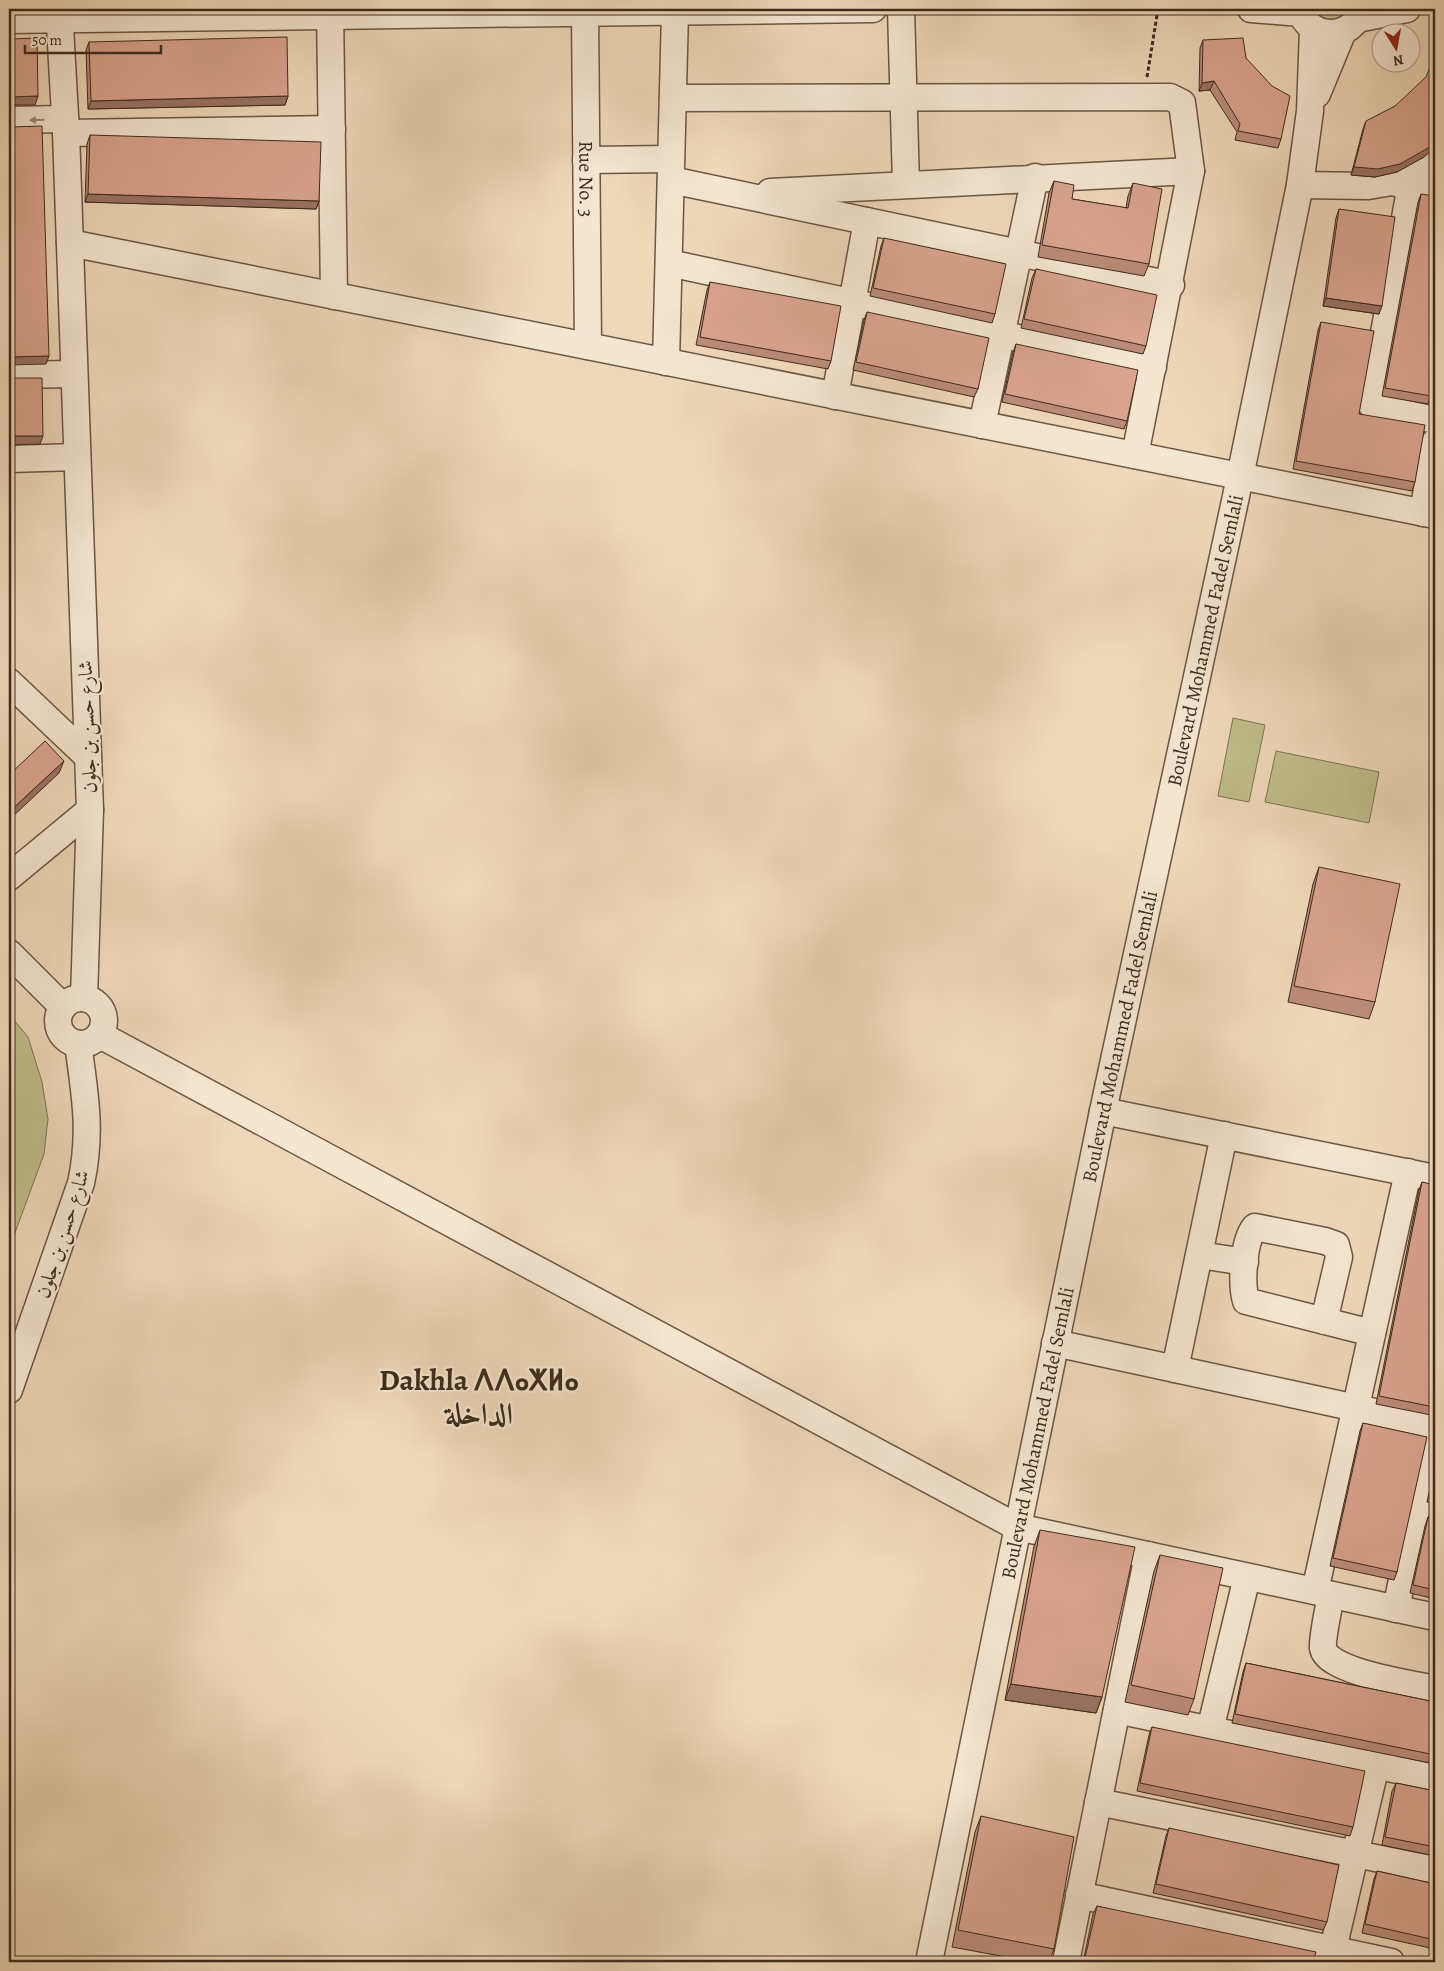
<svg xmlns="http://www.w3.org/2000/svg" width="1444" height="1971" viewBox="0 0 1444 1971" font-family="Alegreya,Amiri,'Noto Sans Tifinagh',serif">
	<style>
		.green { fill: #bfbd8b; stroke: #7e7454 }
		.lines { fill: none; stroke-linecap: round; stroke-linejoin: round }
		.minor-casing { stroke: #6a5643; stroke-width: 29 }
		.path { stroke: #3e2b1c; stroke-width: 3; stroke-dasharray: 4 2.5; stroke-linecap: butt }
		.minor { stroke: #f5e6d2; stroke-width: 26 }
		.wall { fill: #bb8c7a; stroke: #3e2b1c }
		.shaded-wall { fill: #997263; stroke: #3e2b1c }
		.building { fill: #daa38e; stroke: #3e2b1c }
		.oneway { fill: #9a8877 }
		.labels { text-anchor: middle; stroke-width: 4.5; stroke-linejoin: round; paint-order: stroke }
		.street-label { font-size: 20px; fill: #3e2b1c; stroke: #f5e6d2 }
		.town-label { font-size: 30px; font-weight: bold; fill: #3e2b1c; stroke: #f5e6d2 }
	</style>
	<rect width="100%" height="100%" fill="#efd8b9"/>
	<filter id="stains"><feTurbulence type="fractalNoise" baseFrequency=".004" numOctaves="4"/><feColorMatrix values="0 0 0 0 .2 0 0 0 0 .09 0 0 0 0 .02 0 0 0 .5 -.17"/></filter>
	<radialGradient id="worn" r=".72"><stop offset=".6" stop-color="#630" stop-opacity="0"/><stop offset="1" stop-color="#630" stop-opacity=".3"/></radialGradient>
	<path class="green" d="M1309,9H1355L1332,26Z
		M1233,718L1265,725L1249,802L1218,796Z
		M1276,751L1379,772L1369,823L1265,802Z
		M9,1014L28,1037L42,1082L48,1119L44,1154L9,1249Z"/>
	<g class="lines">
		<defs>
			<g id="minor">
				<path d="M59,9L66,133L90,810L84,998"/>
				<path d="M330,9L334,296"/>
				<path d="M901,9L906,184"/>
				<path d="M1251,9L1301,13"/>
				<path d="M1300,9C1308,41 1354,41 1361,9"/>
				<path id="s1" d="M585,13L588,346"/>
				<path d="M1357,19L1407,9"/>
				<path d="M9,20L873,9"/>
				<path d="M1317,94L1343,31"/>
				<path d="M673,98L1170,97L1182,103L1191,171L1135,455"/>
				<path d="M9,120L65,119"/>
				<path d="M66,133L332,129"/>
				<path d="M586,160L671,159"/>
				<path d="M671,180L1171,285"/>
				<path d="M1392,182L1435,160"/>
				<path d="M1300,185L1368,186L1392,182L1435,191"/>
				<path d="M1411,185L1371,404L1374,407L1435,420"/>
				<path d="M770,192L1191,171"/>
				<path d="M70,243L1435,515"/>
				<path d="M669,263L1153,367"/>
				<path d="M666,362L675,12"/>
				<path d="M9,375L74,374"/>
				<path d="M835,396L867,221"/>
				<path d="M982,425L1035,177"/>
				<path d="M9,459L77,457"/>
				<path d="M1423,513L1435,442"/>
				<path d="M9,682L88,757"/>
				<path d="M9,877L90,810"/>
				<path d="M9,953L63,1007"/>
				<circle cx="81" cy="1021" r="23"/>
				<path d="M100,1035L1017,1527L1435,1617"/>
				<path d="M1103,1111L1435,1178"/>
				<path d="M1200,1255L1245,1262"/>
				<path d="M1324,1321L1339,1257L1336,1245L1325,1241L1255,1227C1243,1241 1241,1284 1246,1301L1372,1333"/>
				<path d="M1055,1343L1435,1425"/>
				<path d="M1175,1369L1224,1135"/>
				<path d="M9,1390L81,1183C92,1133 85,1094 78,1044"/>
				<path d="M1315,1591L1408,1172"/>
				<path d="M1331,1595C1329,1607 1322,1637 1323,1648C1327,1672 1413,1684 1435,1689"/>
				<path d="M1396,1609L1435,1419"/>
				<path d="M1117,1710L1435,1778"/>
				<path d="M1210,1730L1247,1577"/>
				<path d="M1098,1802L1435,1870"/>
				<path d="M1079,1895L1391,1962"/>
				<path id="s2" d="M929,1962L1103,1111L1235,501L1300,185L1310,111L1313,29"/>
				<path d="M1066,1962L1148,1555"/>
				<path d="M1330,1962L1376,1765"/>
			</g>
		</defs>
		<use href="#minor" class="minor-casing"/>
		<path class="path" d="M1147,77L1158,9"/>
		<use href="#minor" class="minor"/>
	</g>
	<path class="wall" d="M1203,40L1246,58L1281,139L1278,148L1235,140L1237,132L1210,90L1199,91L1200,48Z
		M89,42L288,96L285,105L88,109L86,50Z
		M1366,121L1424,157L1397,172L1375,177L1351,175L1363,129Z
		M90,135L319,201L316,209L85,202L87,144Z
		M1054,181L1072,199L1126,208L1128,196L1133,183L1149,264L1144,276L1038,257L1049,193Z
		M1421,194L1431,396L1428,404L1382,396L1418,202Z
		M1339,209L1379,314L1323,306L1336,218Z
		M884,238L995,314L992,323L870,296L881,246Z
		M1036,269L1146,346L1143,354L1021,328L1032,278Z
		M710,282L831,361L828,369L696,345L707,290Z
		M867,312L978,389L974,397L853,370L864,320Z
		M1321,322L1359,414L1415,482L1412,491L1293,469L1318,330Z
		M1016,344L1127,421L1124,429L1002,402L1013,352Z
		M1319,867L1375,1002L1369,1019L1288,1002L1313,884Z
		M1422,1182L1434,1407L1431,1415L1376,1404L1419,1190Z
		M1363,1423L1397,1572L1394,1580L1330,1566L1360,1431Z
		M1435,1464V1504L1427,1502Z
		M1428,1517L1435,1519V1599L1410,1593L1425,1526Z
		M1040,1530L1102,1697L1096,1713L1005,1700L1034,1546Z
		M1160,1555L1194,1699L1188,1715L1125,1702L1154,1571Z
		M1246,1663L1435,1702V1764L1232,1723L1243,1672Z
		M1152,1727L1353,1827L1350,1836L1137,1791L1149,1735Z
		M1396,1783L1435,1791V1856L1382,1845L1392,1791Z
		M981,1816L1054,1949L1049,1962H1033L952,1947L975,1832Z
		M1169,1828L1327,1922L1323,1930L1153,1893L1166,1836Z
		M1377,1871L1435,1884V1949L1362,1933L1374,1879Z
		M1097,1906L1313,1962H1083L1093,1914Z"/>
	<path class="shaded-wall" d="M1214,81L1210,90L1199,91L1202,83Z
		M38,96L35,105H9V97Z
		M288,96L285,105L88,109L91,101Z
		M1435,142V148L1424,157L1397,172L1375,177L1351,175L1354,167Z
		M88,194L319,201L316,209L85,202Z
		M1326,298L1382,306L1379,314L1323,306Z
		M49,356L46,364L9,365V357Z
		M9,436H43L40,444L9,445Z
		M64,761L59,773L9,820V812Z
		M1011,1684L1102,1697L1096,1713L1005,1700Z"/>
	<path class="building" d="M287,37L288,96L91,101L89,42Z
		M37,38L38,96L9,97V39Z
		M1243,38L1246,58L1272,86L1290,96L1281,139L1238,131L1240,124L1214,81L1202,83L1203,40Z
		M1435,55V142L1428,148L1400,164L1378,169L1354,167L1366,121L1395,106L1426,77Z
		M42,126L49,356L9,357V127Z
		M90,135L321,142L319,201L88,194Z
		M1054,181L1074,185L1072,199L1128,208L1133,183L1162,189L1149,264L1042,245Z
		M1421,194L1435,196V372L1431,396L1385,388Z
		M1339,209L1395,217L1382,306L1326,298Z
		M884,238L1006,264L995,314L873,288Z
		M1036,269L1157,295L1146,346L1024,319Z
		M710,282L841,306L831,361L700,337Z
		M867,312L989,338L978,389L856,362Z
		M1321,322L1374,331L1359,414L1425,425L1415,482L1296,461Z
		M1016,344L1138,370L1127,421L1005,394Z
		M9,378H42L43,436H9Z
		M45,741L64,761L9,812V775Z
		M1319,867L1400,884L1375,1002L1294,986Z
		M1422,1182L1435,1185V1403L1434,1407L1379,1396Z
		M1363,1423L1427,1437L1397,1572L1333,1558Z
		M1435,1470V1495L1430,1494Z
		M1428,1517L1435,1519V1590L1413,1585Z
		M1040,1530L1135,1547L1102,1697L1011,1684Z
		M1160,1555L1223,1568L1194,1699L1131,1685Z
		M1246,1663L1435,1702V1755L1235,1714Z
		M1152,1727L1365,1771L1353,1827L1140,1783Z
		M1396,1783L1435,1791V1847L1385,1837Z
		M981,1816L1074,1837L1054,1949L958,1930Z
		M1169,1828L1339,1865L1327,1922L1156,1884Z
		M1377,1871L1435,1884V1940L1365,1924Z
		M1097,1906L1316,1952L1313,1962H1084Z"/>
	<defs><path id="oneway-solid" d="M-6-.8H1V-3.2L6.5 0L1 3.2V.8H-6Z" transform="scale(1.25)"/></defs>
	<use class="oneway" href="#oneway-solid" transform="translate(37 120) rotate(179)"/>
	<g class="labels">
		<g class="street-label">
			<text dy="7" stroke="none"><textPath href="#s1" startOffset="166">Rue No. 3</textPath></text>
			<text dy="7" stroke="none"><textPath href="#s2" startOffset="1350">Boulevard Mohammed Fadel Semlali</textPath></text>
			<text transform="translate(87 727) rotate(-92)" y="7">شارع حسن بن جلون</text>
			<text dy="7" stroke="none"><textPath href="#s2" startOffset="945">Boulevard Mohammed Fadel Semlali</textPath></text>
			<text transform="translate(62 1234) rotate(-72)" y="7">شارع حسن بن جلون</text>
			<text dy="7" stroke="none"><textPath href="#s2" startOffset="540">Boulevard Mohammed Fadel Semlali</textPath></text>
		</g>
		<g class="town-label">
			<text x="479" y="1390">Dakhla ⴷⴷⴰⵅⵍⴰ<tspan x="479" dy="34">الداخلة</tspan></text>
		</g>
	</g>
	<rect width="1444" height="1971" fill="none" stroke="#efd8b9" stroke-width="30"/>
	<rect x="10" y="10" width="1424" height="1951" fill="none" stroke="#3e2b1c" stroke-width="2.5"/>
	<rect x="15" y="15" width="1414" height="1941" fill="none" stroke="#3e2b1c"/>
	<g transform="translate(1396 48) rotate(169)"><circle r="24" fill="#f5e6d2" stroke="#ac9b89"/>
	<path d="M0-4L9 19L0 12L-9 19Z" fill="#8f2418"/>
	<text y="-8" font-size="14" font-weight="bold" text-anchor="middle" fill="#3e2b1c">N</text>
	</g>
	<path d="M25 45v8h136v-8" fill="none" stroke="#3e2b1c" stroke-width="2.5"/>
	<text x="32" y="45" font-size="15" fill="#3e2b1c" stroke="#f5e6d2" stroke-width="4" paint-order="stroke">50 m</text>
	<rect width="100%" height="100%" filter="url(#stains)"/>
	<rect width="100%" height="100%" fill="url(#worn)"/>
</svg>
